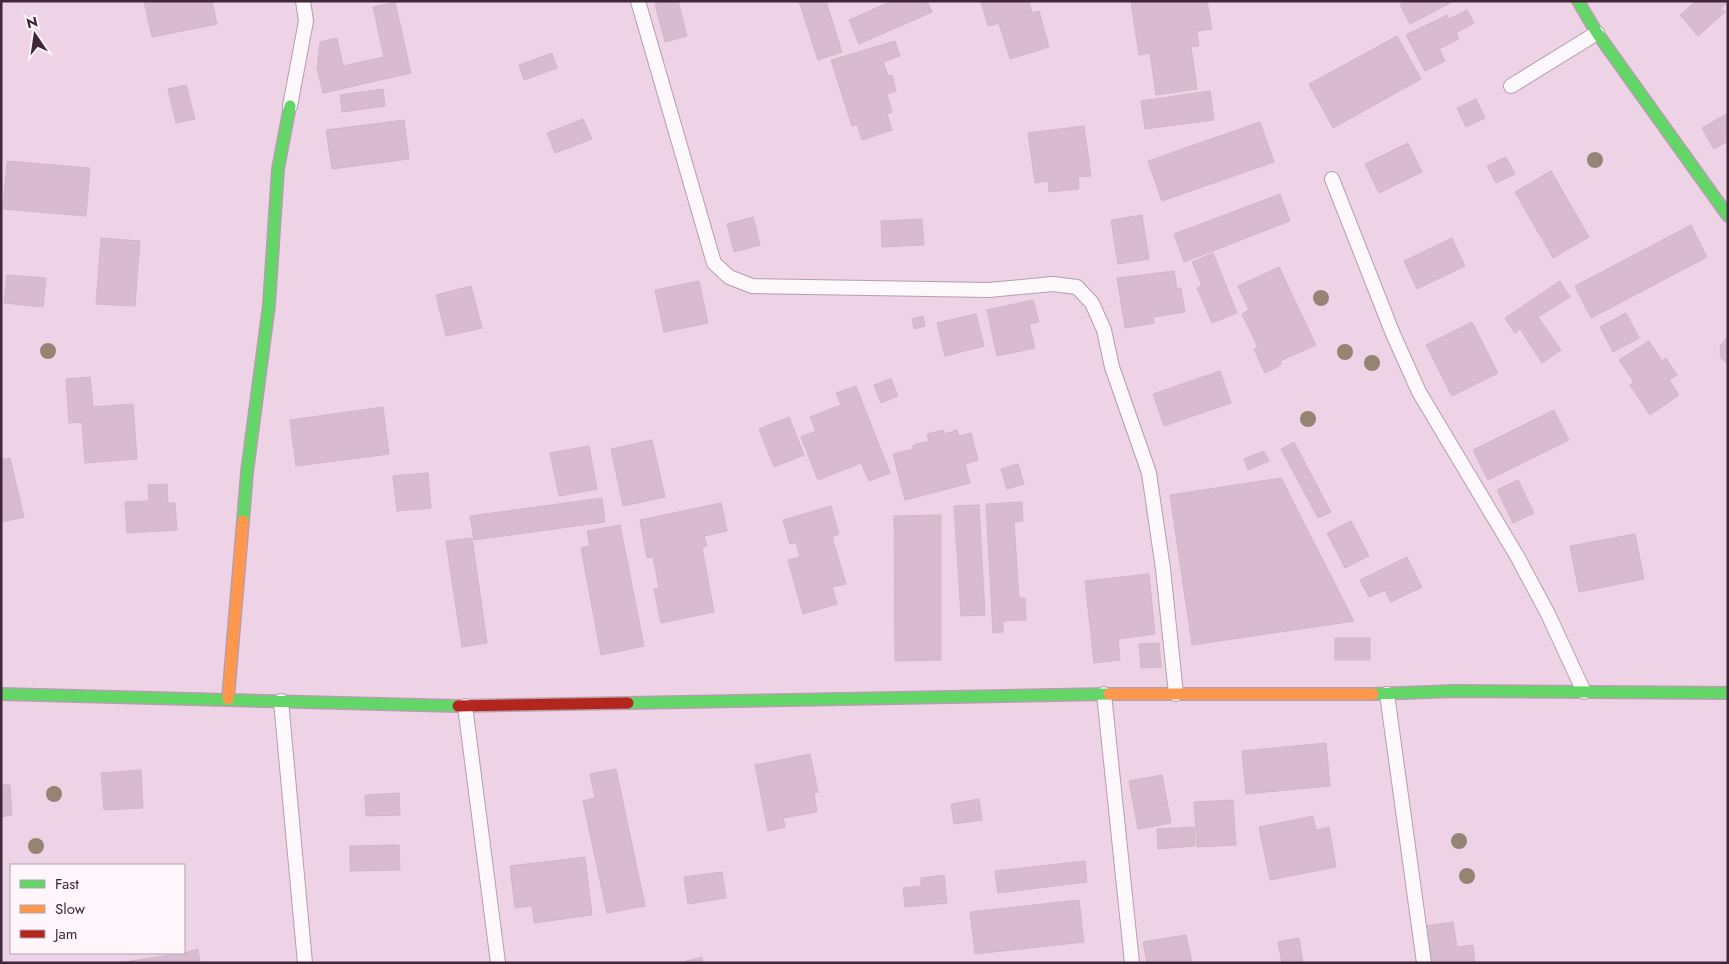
<svg xmlns="http://www.w3.org/2000/svg" width="1729" height="964" viewBox="0 0 1729 964" font-family="Jost,sans-serif">
	<style>
		.building { fill: #d9bbcf; stroke: #d0b8c8 }
		.lines { fill: none; stroke-linecap: round; stroke-linejoin: round }
		.lane-casing { stroke: #b69eaf; stroke-width: 16 }
		.fast-casing { stroke: #b69eaf; stroke-width: 14 }
		.slow-casing { stroke: #b69eaf; stroke-width: 14 }
		.jam-casing { stroke: #b69eaf; stroke-width: 14 }
		.lane { stroke: #fcf8fb; stroke-width: 14 }
		.fast { stroke: #63d668; stroke-width: 11 }
		.slow { stroke: #ff974d; stroke-width: 11 }
		.jam { stroke: #b3261e; stroke-width: 11 }
		.tree { fill: #958473 }
	</style>
	<rect width="100%" height="100%" fill="#eed2e5"/>
	<path class="building" d="M144,1H212L217,24L152,37Z
		M666,1H678L687,36L665,42L655,4Z
		M799,1H826L842,52L818,60Z
		M892,1H927L932,12L859,44L849,20Z
		M1029,1L1032,13L1039,11L1049,47L1010,59L999,23L988,26L981,2Z
		M1207,1L1212,29L1197,31L1199,46L1191,47L1197,89L1156,95L1150,53L1139,55L1131,3L1140,1Z
		M1405,1H1454L1410,24L1400,4Z
		M1696,1H1728L1721,9L1725,12L1698,36L1680,15Z
		M395,2L411,73L323,93L317,69L320,42L337,38L343,66L384,57L373,7Z
		M1467,10L1474,23L1456,33L1459,39L1439,49L1445,61L1425,71L1406,35L1447,15L1449,19Z
		M1397,36L1421,79L1333,128L1309,84Z
		M895,41L900,56L883,62L888,76L892,75L896,91L887,94L892,112L887,114L892,130L862,140L857,124L852,126L831,60Z
		M552,53L557,68L524,80L519,65Z
		M186,85L195,119L176,123L168,89Z
		M383,89L385,106L342,112L340,95Z
		M1210,91L1214,120L1145,129L1141,101Z
		M1476,99L1485,118L1466,127L1457,108Z
		M1728,113V141L1714,149L1702,128Z
		M583,119L592,139L555,153L547,133Z
		M404,120L409,159L332,169L326,130Z
		M1260,122L1274,162L1162,201L1148,161Z
		M1084,126L1091,176L1078,177L1079,189L1049,192L1048,181L1035,183L1028,133Z
		M1408,143L1422,172L1379,193L1365,164Z
		M1506,157L1515,174L1496,183L1487,166Z
		M7,161L90,168L86,216L3,209Z
		M1551,171L1589,237L1553,258L1515,192Z
		M1280,194L1290,221L1184,262L1174,234Z
		M1142,215L1149,259L1118,264L1111,220Z
		M753,217L760,245L734,252L727,224Z
		M922,219L924,245L882,247L881,221Z
		M1691,225L1707,257L1591,318L1575,286Z
		M101,238L140,241L135,306L96,304Z
		M1452,238L1465,266L1417,289L1404,261Z
		M1213,253L1237,313L1212,323L1197,288L1202,286L1192,262Z
		M1279,267L1316,345L1280,361L1281,365L1265,373L1254,349L1258,347L1242,314L1249,310L1238,286Z
		M1174,271L1177,289L1181,288L1185,312L1153,317L1154,323L1125,328L1117,278Z
		M7,275L46,278L43,307L4,303Z
		M699,281L708,323L664,332L655,290Z
		M1560,281L1570,297L1538,317L1561,350L1542,363L1520,329L1515,333L1505,318Z
		M471,286L482,328L446,336L436,295Z
		M1033,300L1039,322L1029,324L1035,348L997,356L987,310Z
		M1626,313L1639,338L1613,352L1600,327Z
		M976,314L984,346L945,356L937,323Z
		M923,316L925,326L914,329L912,319Z
		M1472,322L1498,373L1452,396L1426,345Z
		M1728,337V365L1721,358L1720,351L1721,345Z
		M1649,341L1662,361L1666,358L1677,375L1669,380L1679,395L1650,415L1630,385L1634,382L1619,360Z
		M1220,371L1231,403L1164,426L1153,394Z
		M90,377L93,407L133,404L137,459L85,463L82,422L69,423L66,379Z
		M891,379L898,396L881,403L874,385Z
		M856,386L890,473L869,481L861,463L818,480L801,437L816,431L810,417L841,405L836,393Z
		M383,407L389,454L296,466L290,420Z
		M1554,410L1569,440L1488,480L1473,450Z
		M789,417L804,455L774,467L759,429Z
		M943,430L945,434L957,430L959,436L971,433L978,460L965,464L970,483L905,500L893,454L913,449V445L929,441L927,434Z
		M652,440L665,497L623,506L611,449Z
		M1294,442L1331,512L1318,518L1281,449Z
		M589,446L597,489L559,496L550,453Z
		M1264,451L1269,461L1248,470L1244,459Z
		M10,458L24,517L2,522L1,460Z
		M1018,464L1024,484L1007,489L1001,469Z
		M428,473L431,508L397,511L393,476Z
		M1281,478L1354,621L1192,645L1170,495Z
		M1518,480L1534,513L1513,523L1497,490Z
		M167,484L168,503H175L177,530L127,533L125,502L149,501L148,485Z
		M602,498L605,522L474,540L470,516Z
		M1022,502L1023,521L1014,522L1019,598H1025L1026,620L1003,621V632L993,633L986,504Z
		M721,503L727,531L704,536L707,546L702,547L714,612L661,623L654,589L659,588L653,557L647,558L640,520Z
		M979,505L985,615L961,616L954,506Z
		M831,506L839,534L832,537L846,584L832,587L837,604L803,614L788,560L800,557L796,542L790,544L783,520Z
		M941,515V660L895,661L894,516Z
		M1351,521L1369,556L1345,568L1327,533Z
		M620,525L644,646L601,655L581,548L590,546L587,531Z
		M1635,534L1644,579L1579,592L1570,546Z
		M472,538L487,643L462,647L446,541Z
		M1407,557L1422,587L1391,602L1385,590L1369,597L1360,580Z
		M1149,574L1155,634L1118,639L1120,660L1094,663L1085,581Z
		M1335,638H1370V660H1335Z
		M1159,643L1161,667L1141,668L1139,644Z
		M1326,743L1330,786L1246,794L1242,751Z
		M810,754L818,792L814,793L817,812L783,818L785,827L768,831L755,765Z
		M616,769L645,906L607,913L583,801L595,798L590,774Z
		M141,770L143,808L104,810L101,773Z
		M1162,775L1171,823L1138,829L1129,781Z
		M1,785H10L12,815L1,817Z
		M399,793L400,815L366,816L365,795Z
		M979,799L982,820L954,824L951,804Z
		M1233,800L1236,845L1197,847L1194,802Z
		M1313,816L1316,830L1329,827L1336,867L1270,880L1259,827Z
		M1194,827L1195,846L1158,849L1157,829Z
		M399,845L400,870L350,871V846Z
		M585,857L592,915L534,923L532,906L515,908L510,866Z
		M1085,861L1087,882L998,893L995,871Z
		M722,872L726,898L688,904L684,877Z
		M944,875L947,903L905,907L903,888L921,886V878Z
		M1079,900L1084,942L975,954L970,912Z
		M1453,922L1457,947L1473,945L1475,963H1430L1424,926Z
		M1186,935L1192,963H1147L1143,942Z
		M1299,938L1303,963H1282L1278,942Z
		M198,949L200,963H117L184,953Z
		M702,957L703,963H679Z"/>
	<g class="lines">
		<defs>
			<path id="lane" d="M638,1L714,263L729,277L752,286L989,290L1053,284L1077,287L1092,303L1104,330L1112,367L1149,473L1163,569L1176,694
				M1511,86L1597,33
				M290,106L306,21L303,1
				M1332,179L1393,334L1419,392L1517,556L1548,614L1584,692
				M1104,694L1132,963
				M1387,694L1424,963
				M281,701L305,963
				M465,706L498,963"/>
			<path id="fast" d="M1578,1L1597,33L1728,216
				M243,521L247,472L269,305L278,169L290,106
				M1,694L458,706
				M1373,694L1456,691L1728,693
				M628,703L1109,694"/>
			<path id="slow" d="M1109,694H1373
				M228,699L243,521"/>
			<path id="jam" d="M458,706L628,703"/>
		</defs>
		<use href="#lane" class="lane-casing"/>
		<use href="#fast" class="fast-casing"/>
		<use href="#slow" class="slow-casing"/>
		<use href="#jam" class="jam-casing"/>
		<use href="#lane" class="lane"/>
		<use href="#fast" class="fast"/>
		<use href="#slow" class="slow"/>
		<use href="#jam" class="jam"/>
	</g>
	<g class="tree">
		<circle cx="1595" cy="160" r="8"/>
		<circle cx="1321" cy="298" r="8"/>
		<circle cx="48" cy="351" r="8"/>
		<circle cx="1345" cy="352" r="8"/>
		<circle cx="1372" cy="363" r="8"/>
		<circle cx="1308" cy="419" r="8"/>
		<circle cx="54" cy="794" r="8"/>
		<circle cx="1459" cy="841" r="8"/>
		<circle cx="36" cy="846" r="8"/>
		<circle cx="1467" cy="876" r="8"/>
	</g>
	<rect width="1729" height="964" fill="none" stroke="#3f2638" stroke-width="5"/>
	<rect x="10" y="864" width="175" height="90" fill="#fef6fb" stroke="#b2a3ad"/>
	<rect x="20" y="880" width="25" height="8" fill="#63d668" stroke="#b2a3ad"/>
	<text x="55" y="889" font-size="15" fill="#3f2638">Fast</text>
	<rect x="20" y="905" width="25" height="8" fill="#ff974d" stroke="#b2a3ad"/>
	<text x="55" y="914" font-size="15" fill="#3f2638">Slow</text>
	<rect x="20" y="930" width="25" height="8" fill="#b3261e" stroke="#b2a3ad"/>
	<text x="55" y="939" font-size="15" fill="#3f2638">Jam</text>
	<g transform="translate(35 35) rotate(347)" stroke="#fef6fb" stroke-width="4" paint-order="stroke">
	<path d="M0-4L9 19L0 12L-9 19Z" fill="#3f2638"/>
	<text y="-8" font-size="14" font-weight="bold" text-anchor="middle" fill="#3f2638">N</text>
	</g>
</svg>
